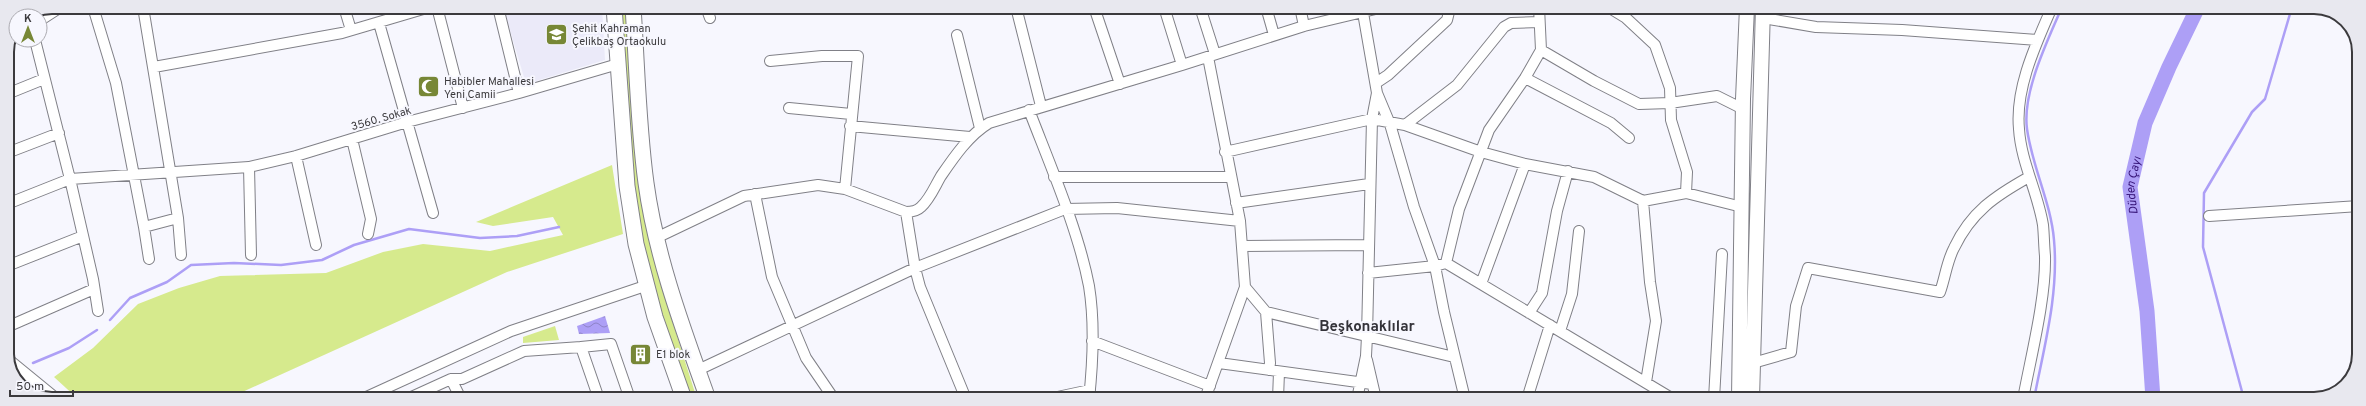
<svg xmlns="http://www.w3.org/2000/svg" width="2366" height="406" viewBox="0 0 2366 406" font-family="Overpass,sans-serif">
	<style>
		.built { fill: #ebeaf9 }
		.green { fill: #d6ea8d }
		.water { fill: url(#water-waves) }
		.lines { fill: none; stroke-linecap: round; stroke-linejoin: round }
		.stream { stroke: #ad9ff6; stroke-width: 2.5 }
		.river { stroke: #ad9ff6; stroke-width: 15 }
		.street-casing { stroke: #808087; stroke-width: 12 }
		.secondary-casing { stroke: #808087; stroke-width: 16 }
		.primary-casing { stroke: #808087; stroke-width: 17 }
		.street { stroke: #fff; stroke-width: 10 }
		.secondary { stroke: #fff; stroke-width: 14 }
		.primary { stroke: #fff; stroke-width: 15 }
		.labels { text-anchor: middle; stroke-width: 4; stroke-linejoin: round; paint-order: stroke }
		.poi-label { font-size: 11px; fill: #3b3a3d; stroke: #f7f7fe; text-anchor: start }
		.street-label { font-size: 11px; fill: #3b3a3d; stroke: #f7f7fe }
		.water-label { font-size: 12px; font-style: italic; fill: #361478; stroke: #f7f7fe }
		.district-label { font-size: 15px; font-weight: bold; fill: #343339; stroke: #f7f7fe }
		.rim { fill: none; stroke: #3b3a3d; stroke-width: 2 }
	</style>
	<defs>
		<pattern id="water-waves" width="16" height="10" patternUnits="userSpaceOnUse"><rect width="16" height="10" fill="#ad9ff6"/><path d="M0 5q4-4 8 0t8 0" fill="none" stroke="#8e83c8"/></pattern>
	</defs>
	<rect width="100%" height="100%" fill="#f7f7fe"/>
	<path class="built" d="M503,7H602L605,60L526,84Z"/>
	<path class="green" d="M620,7H628L650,240L663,292L697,399H690L653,294L635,209Z
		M612,165L623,234L507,272L227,399H78L54,377L93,348L138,304L179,288L220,276L326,273L383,252L423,244L490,251L563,235L553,217L493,226L476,222Z
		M555,326L559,340L523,343V337Z"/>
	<path class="water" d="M605,316L610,333L579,334L577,326Z"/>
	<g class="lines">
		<path class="stream" d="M110,320L130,298L167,282L191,265L234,263L281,265L322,260L354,245L409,229L480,238L517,236L559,227
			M33,363L69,348L97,330
			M2034,399C2044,347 2059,294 2054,240C2051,203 2032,166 2027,129C2022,92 2048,40 2062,7
			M2244,399L2203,247L2204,193L2252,112L2265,99L2292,7"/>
		<path class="river" id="s1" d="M2153,399L2147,311L2130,187L2145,123L2169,67L2198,7"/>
		<defs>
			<path id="street" d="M93,7L116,83L144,227L178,218L143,7
				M344,7L351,30
				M437,7L463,108
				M498,7L519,93
				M706,7L710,18
				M739,7L740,9
				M1016,7L1041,106
				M1094,7L1120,84
				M1164,7L1182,65
				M1200,7L1215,54
				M1266,7L1274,35
				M1300,7L1304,26
				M1362,7L1377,93L1390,124L1414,207L1435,266L1444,312L1465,399
				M1608,7L1626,18L1655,45L1670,88L1671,120L1687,172L1686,193
				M1763,18L1816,27L1902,30L2037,40
				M379,23L433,213
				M957,35L980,128
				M35,40L70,179L93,279L98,311
				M1541,50L1594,81L1639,104L1670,103L1717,96L1743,109
				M770,61L822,56H858L845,189
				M154,67L342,33L430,7
				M1525,78L1611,123L1629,138
				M1376,83L1388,75L1447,20L1449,12L1448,7
				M7,94L44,79
				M789,108L851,114
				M1029,110C1050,165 1078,229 1089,286C1095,323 1093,362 1089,399
				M1405,125L1481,152L1525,164L1594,177L1643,201L1686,193L1742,207
				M850,126L970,137
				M352,139L371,219L368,234
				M1225,152L1372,119L1405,125L1457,85L1504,27L1511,23L1539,22
				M7,153L59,133
				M296,156L316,245
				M249,167L251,255
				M1054,177H1230
				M755,194L772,277L806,358L834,399
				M1643,201L1650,282L1656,321L1646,382
				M1236,203L1369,184
				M7,204L70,179L249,167L296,156L407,122L519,93L618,64
				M906,212L915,268L920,287L966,399
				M2209,216L2359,206
				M178,218L181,255
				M144,227L149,259
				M656,238L744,196L818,185L845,189L906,212C911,212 917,211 921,207C930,199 935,186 941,176C954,157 969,135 989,123L1182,65L1304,26L1384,7
				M1243,246L1368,245
				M1446,263L1459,209L1489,130L1525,78L1541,50L1539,7
				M7,266L83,236
				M1368,273L1435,266L1446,263L1673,399
				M1481,284L1525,164
				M1245,287L1266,312L1270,363L1269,370
				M1266,312L1454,357
				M1529,313L1542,293L1557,211L1568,171
				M7,327L94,289
				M1560,331L1572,294L1579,231
				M1092,341L1210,386
				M1367,360L1376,399
				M1219,363L1372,384
				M1753,363L1791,352L1796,306L1808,268L1940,292C1945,278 1947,261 1954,248C1971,212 1995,196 2029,177
				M698,370L915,268L1065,209L1117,208L1240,221
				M451,379L461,399
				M362,399L511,331L645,286
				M407,399L451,379H462L524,351L581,347
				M599,399L581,347L611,344L630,399
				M1048,399L1090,390
				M1205,399L1245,287L1240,221L1208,57
				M1278,399L1279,372
				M1357,399L1366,356L1367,336L1372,119L1377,93
				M1527,399L1550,325
				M1714,399L1722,254
				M2023,399C2031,356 2046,298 2045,256C2044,246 2044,235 2043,225C2038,193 2021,162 2019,129C2015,88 2036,44 2052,7"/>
			<path id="secondary" d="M40,18L57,7
				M14,34L16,33
				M1739,399L1743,99L1747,7
				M1752,399L1763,7"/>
			<path id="primary" d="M614,7L627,186L636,244L655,317L684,399
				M633,7C637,65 638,125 646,183C656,257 683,329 708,399
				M9,363L53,399"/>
		</defs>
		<use href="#street" class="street-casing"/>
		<use href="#secondary" class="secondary-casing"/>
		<use href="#primary" class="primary-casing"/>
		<use href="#street" class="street"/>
		<use href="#secondary" class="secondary"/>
		<use href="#primary" class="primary"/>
	</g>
	<defs>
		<symbol id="school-square" viewBox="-11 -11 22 22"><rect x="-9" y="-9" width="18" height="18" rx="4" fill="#778736" stroke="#f7f7fe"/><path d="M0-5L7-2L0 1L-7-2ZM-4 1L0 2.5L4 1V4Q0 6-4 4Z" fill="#fff"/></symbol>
		<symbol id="mosque-square" viewBox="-11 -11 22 22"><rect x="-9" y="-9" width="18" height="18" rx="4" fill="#778736" stroke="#f7f7fe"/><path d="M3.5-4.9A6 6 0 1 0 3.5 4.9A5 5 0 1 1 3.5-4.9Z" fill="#fff"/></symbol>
		<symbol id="building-square" viewBox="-11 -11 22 22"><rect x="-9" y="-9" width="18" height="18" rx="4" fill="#778736" stroke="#f7f7fe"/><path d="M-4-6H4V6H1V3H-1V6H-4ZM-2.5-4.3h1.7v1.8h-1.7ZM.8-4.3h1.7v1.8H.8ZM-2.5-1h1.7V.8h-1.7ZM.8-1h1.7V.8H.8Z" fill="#fff"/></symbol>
	</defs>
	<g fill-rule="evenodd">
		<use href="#school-square" x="544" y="22" width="25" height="25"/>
		<use href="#mosque-square" x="416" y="74" width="25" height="25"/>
		<use href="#building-square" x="628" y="342" width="25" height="25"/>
	</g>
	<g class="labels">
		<g class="poi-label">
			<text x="572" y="32">Şehit Kahraman<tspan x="572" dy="13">Çelikbaş Ortaokulu</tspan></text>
			<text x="444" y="85">Habibler Mahallesi<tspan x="444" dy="13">Yeni Camii</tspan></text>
			<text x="656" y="358">E1 blok</text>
		</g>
		<g class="street-label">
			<text transform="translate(381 118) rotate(-16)" y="4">3560. Sokak</text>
		</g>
		<g class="water-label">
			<text dy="4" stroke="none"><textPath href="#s1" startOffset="215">Düden Çayı</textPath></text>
		</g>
		<g class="district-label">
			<text x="1367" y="331">Beşkonaklılar</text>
		</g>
	</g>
	<path d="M0 0H2366V406H0ZM52 14H2314A38 38 0 0 1 2352 52V354A38 38 0 0 1 2314 392H52A38 38 0 0 1 14 354V52A38 38 0 0 1 52 14Z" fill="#e8e8ef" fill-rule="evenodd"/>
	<path class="rim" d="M52 14H2314A38 38 0 0 1 2352 52V354A38 38 0 0 1 2314 392H52A38 38 0 0 1 14 354V52A38 38 0 0 1 52 14Z"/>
	<g transform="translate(28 28)"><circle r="19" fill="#f7f7fe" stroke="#acabb1"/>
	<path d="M0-3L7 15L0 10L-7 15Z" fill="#778736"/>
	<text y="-6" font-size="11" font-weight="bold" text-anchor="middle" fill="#3b3a3d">K</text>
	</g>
	<path d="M10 390v6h63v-6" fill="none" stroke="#3b3a3d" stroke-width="2"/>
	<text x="16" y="390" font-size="12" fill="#3b3a3d" stroke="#f7f7fe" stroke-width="3" paint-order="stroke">50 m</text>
</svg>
